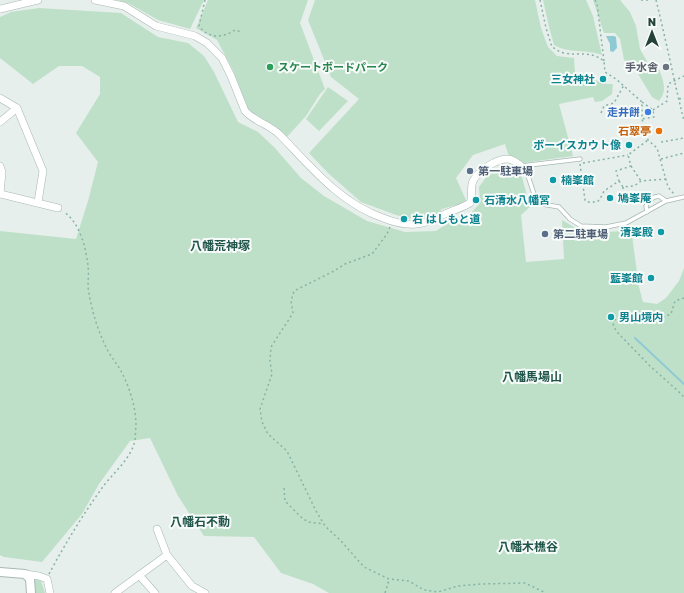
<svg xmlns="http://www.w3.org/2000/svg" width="684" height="593" viewBox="0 0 684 593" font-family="'Golos Text','Noto Sans JP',sans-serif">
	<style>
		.green { fill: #bfe0c8 }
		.water { fill: #8ec9d4 }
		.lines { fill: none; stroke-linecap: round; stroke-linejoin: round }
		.stream { stroke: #8ec9d4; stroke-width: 2 }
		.service-casing { stroke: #a8b8b2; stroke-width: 5 }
		.minor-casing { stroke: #a8b8b2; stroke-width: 8 }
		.tertiary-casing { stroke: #a8b8b2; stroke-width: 10 }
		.path { stroke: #86b3a5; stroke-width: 1.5; stroke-dasharray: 2 3; stroke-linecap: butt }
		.service { stroke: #fff; stroke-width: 3.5 }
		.minor { stroke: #fff; stroke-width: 7 }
		.tertiary { stroke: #fff; stroke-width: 8 }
		.leisure-dot { fill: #2e9e5b; stroke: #f7fbf9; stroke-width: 1.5 }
		.worship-dot { fill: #6b7280; stroke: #f7fbf9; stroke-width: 1.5 }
		.culture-dot { fill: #0f9aa8; stroke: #f7fbf9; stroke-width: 1.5 }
		.shop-dot { fill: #3f7fe0; stroke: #f7fbf9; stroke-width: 1.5 }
		.food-dot { fill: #e8710a; stroke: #f7fbf9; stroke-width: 1.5 }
		.service-dot { fill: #5c6f8a; stroke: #f7fbf9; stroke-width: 1.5 }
		.labels { text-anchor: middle; stroke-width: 4; stroke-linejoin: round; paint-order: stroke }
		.leisure-label { font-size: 11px; font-weight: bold; fill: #27864d; stroke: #f7fbf9; text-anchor: start }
		.worship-label { font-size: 11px; font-weight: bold; fill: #5b616d; stroke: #f7fbf9; text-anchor: end }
		.culture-label { font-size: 11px; font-weight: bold; fill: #0d838f; stroke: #f7fbf9; text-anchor: start }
		.shop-label { font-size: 11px; font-weight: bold; fill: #366cbe; stroke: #f7fbf9; text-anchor: end }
		.food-label { font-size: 11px; font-weight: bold; fill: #c56008; stroke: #f7fbf9; text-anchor: end }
		.service-label { font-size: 11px; font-weight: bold; fill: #4e5e75; stroke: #f7fbf9; text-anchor: start }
		.neighbourhood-label { font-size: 12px; font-weight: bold; fill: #1f5548; stroke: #f7fbf9 }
	</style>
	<rect width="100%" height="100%" fill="#e6efeb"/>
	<path class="green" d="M117,0H204L190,29L158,20L128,3Z
		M208,0H308L300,23L325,89L320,94L306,116L286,138L275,127L258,117L248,109L233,70L217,40L196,28Z
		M315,0H535L541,28L548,47L557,56L574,58L575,73L591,74C598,84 602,84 613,84L612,94L602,101L595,102L593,97L559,104L573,156L523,163L516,157H509L505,144L473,155L456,178L466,200L463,203L442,209L435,216L416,220L396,215L361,202L328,173L309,153L359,99L331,77L308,20Z
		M543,0H586L593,16L602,55C586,49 569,54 554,45L549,27Z
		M593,0H620L630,12L636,26L640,49L648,63L659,69C663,81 668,90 659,101L652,97L635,69L624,60L620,39L615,33H604Z
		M39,8L121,13L158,37L188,43L204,56L214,72L238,122L258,132L274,147L301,178L324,196L367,221L405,232L436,231L451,221L471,213L480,203L479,187L487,176L506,166L522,177L530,207L521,215L526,262L564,259L562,220C568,223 573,227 579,230C588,233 623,233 631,228L639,287L643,302L657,304L666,298L679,281L684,268V593H329L313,584L281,573L254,537L204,536L178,496L150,438L130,441L99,484L82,514L42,562L4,557L0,555V231L76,239L88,201L98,162L76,133L100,94V77L82,66H59L33,84L0,58V17L11,12Z
		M328,87L348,101L319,131L306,119Z
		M33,579L41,581L45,593H34Z"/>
	<path class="water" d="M606,36H614L616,37L617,48L613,52L610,51V44Z"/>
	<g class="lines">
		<path class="stream" d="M635,338L684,384"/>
		<defs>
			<path id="service" d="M521,166L527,173L535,197L538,202L542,204L559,207L570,219L581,226L606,227L626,223L666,201L684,197
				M521,166L580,159
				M647,212L646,206C649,200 652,197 659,196L666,201"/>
			<path id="minor" d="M95,0L124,6L156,26L195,36L207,43L222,58L231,76L245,111C255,122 269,124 280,135C311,167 340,203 383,218C393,222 405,225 416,224C427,224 435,218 445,214C453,210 462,208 470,203C473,196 470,188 473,181C478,171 496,159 507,159C513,159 517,163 521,166
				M0,9L38,0
				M0,98L17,108L43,171L38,202
				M0,122L17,108
				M0,166L2,172L0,194
				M0,194L58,208
				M157,529L167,555L192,586L205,593
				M25,574L39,576L47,579L50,593
				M139,575L155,593
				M115,593L167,555"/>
			<path id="tertiary" d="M0,572L25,574L30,579L31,593"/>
		</defs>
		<use href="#service" class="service-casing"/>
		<use href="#minor" class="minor-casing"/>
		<use href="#tertiary" class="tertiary-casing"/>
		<path class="path" d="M205,0L199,26C208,39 223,38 235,30L241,32
			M540,0L546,28L552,47C556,49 559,52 564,53C579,56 589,50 604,61L605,72L616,79L642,102V119L648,140L657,148L668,187L674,194
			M595,0L597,4L604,61
			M641,0H649
			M656,0C666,40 674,81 684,121
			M679,99L684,98
			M642,102L653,110L654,117L642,119
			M653,110L667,101L668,84L684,76
			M601,113L604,106L614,103L624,85
			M662,141V142L684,138
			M661,159L684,153
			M583,163L628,155
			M580,164L585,200L587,202H597L600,199L604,191L619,181L616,171L631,166L628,155L648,140
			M631,166L641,181
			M570,180H582
			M619,181L623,187L634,186L641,181L666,179
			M623,187V194
			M390,227L387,234L372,254L345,264L334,271L294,291L291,301L293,313L271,347L270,361L272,374L260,409L262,422L268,434L287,451L316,511L325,526L341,541L364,567L389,579L409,581L424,590L438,592L458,586L481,584L525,583L546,593
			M684,298L675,301L671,314L651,322L635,323L611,319L616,331L650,366L678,391L684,397
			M284,488L285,501L301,517L308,522L324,524
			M49,574C65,544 82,516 102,488C112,474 128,462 134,444C136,439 135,432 136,426C136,408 130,388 121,371C117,364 112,358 108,351C98,332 91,309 88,287C88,280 89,273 88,266C86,248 80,223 64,212
			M385,593L389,580"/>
		<use href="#service" class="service"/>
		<use href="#minor" class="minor"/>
		<use href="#tertiary" class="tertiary"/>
	</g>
	<circle class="leisure-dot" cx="270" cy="67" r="4"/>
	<circle class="worship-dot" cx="666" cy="67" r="4"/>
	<g class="culture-dot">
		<circle cx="603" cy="79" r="4"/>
		<circle cx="629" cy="145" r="4"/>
		<circle cx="553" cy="180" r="4"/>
		<circle cx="610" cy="198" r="4"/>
		<circle cx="476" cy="200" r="4"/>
		<circle cx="404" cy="219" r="4"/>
		<circle cx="661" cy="232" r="4"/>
		<circle cx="651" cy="278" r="4"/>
		<circle cx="611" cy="317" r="4"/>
	</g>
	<circle class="shop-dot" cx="648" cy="112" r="4"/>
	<circle class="food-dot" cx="659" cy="131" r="4"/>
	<g class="service-dot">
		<circle cx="470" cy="171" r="4"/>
		<circle cx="545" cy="234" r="4"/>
	</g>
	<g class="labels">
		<g class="leisure-label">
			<text x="278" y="71">スケートボードパーク</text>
		</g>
		<g class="worship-label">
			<text x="658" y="71">手水舎</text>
		</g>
		<g class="culture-label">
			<text x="595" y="83" text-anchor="end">三女神社</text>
			<text x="621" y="149" text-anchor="end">ボーイスカウト像</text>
			<text x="561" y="184">楠峯館</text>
			<text x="618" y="202">鳩峯庵</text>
			<text x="484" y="204">石清水八幡宮</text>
			<text x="412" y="223">右 はしもと道</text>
			<text x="653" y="236" text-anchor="end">清峯殿</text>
			<text x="643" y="282" text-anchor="end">藍峯館</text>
			<text x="619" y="321">男山境内</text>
		</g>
		<g class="shop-label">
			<text x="640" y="116">走井餅</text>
		</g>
		<g class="food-label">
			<text x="651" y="135">石翠亭</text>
		</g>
		<g class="service-label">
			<text x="478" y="175">第一駐車場</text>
			<text x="553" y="238">第二駐車場</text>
		</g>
		<g class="neighbourhood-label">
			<text x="220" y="250">八幡荒神塚</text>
			<text x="532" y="381">八幡馬場山</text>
			<text x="200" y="526">八幡石不動</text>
			<text x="528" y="551">八幡木樵谷</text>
		</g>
	</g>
	<g transform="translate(652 32)" stroke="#f7fbf9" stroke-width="3" paint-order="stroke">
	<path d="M0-3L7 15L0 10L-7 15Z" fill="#24423a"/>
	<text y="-6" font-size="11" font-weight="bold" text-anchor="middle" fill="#24423a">N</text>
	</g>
</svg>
